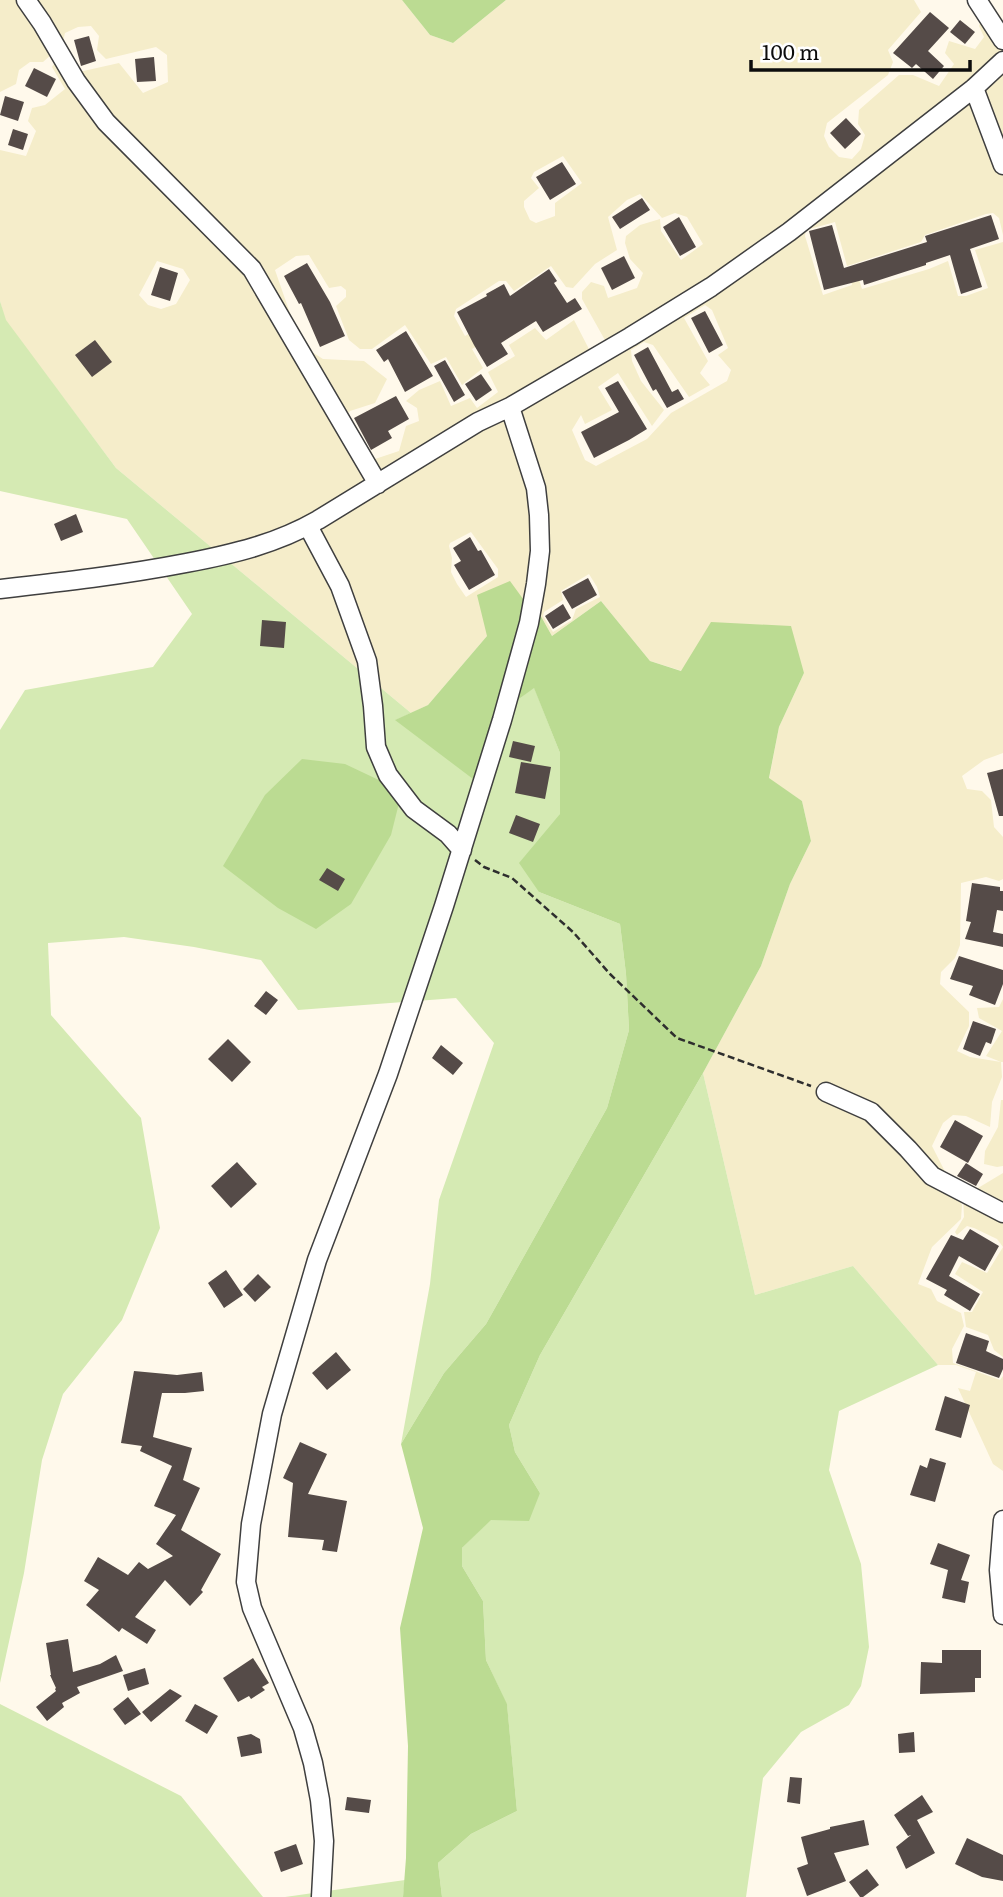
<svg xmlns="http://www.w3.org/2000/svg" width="1003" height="1897" viewBox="0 0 1003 1897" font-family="Literata,serif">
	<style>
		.farmland { fill: #f5edca; fill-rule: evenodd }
		.green { fill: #d5eab3 }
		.forest { fill: #bbdb92 }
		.building { fill: #554b48 }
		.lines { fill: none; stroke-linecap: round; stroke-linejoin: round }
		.minor-casing { stroke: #3f3f3f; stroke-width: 21 }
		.path { stroke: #2e2e2e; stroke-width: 2.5; stroke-dasharray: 7 3.5; stroke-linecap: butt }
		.minor { stroke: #fff; stroke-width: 18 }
	</style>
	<rect width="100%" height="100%" fill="#fff9eb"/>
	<path class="farmland" d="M0,0H402L430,35L453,43L506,0H914L921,12L888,50L893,62L888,75L827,123L824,136L829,147L839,157L852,159L861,149L865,135L858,124L859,110L899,75H913L939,86L954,64L945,53L949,41L975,49L984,37L979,26L984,11L998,13L1003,21V235L999,218L993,213L986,214L925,235L921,242L847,266L835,222L806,230L805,236L823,295L852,285L847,270L855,267L862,289L929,269L948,261L958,296H966L988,288L975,250L1003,242V753L984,760L962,776L967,789L982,791L991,800L994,827L1003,837V879L999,881L986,877L961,883L960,945L955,958L941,972L940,984L969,1012V1026L957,1051L970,1057L1001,1062L986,1056L1002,1031L979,1018L977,1008L999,1007L1003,999V1062H1001L1002,1077L992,1102L990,1127L966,1116L953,1115L943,1123L932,1146L962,1205L961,1219L932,1247L918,1284L931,1289L937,1301L961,1313L964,1326L952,1349L953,1363L1000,1380L1003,1376V1471L993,1464L958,1388L970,1391L976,1372L956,1365H938L853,1266L755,1295L703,1073L761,966L790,884L811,841L802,801L769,779L779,727L804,673L682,671L650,661L601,601L552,636L538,611L487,636L428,705L411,713L116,468L5,320L0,301V150L26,156L36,131L28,121L32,108L45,105L65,89L52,67L60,54L79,72L119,63L143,93L168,82L167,55L156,47L106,59L97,50L99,36L91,26L78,27L65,33L62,45L43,62H30L19,70L16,84L0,92ZM563,156L582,183L555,203V216L536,223L530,220L524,207V201L539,188L531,178L534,172ZM640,194L662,218L675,213L687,217L703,244L681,260L661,231L660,219L640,225L626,236L625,243L630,259L643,273L637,288L608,298L604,286L591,282L582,292V299L606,342L591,353L574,320L546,340L535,328L509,345L515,356L488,372L498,392L477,408L470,398L451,406L440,381L419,390L406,401L417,408L419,421L406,426L399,451L372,460L342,421L350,411L375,403L387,379L364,361L323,359L301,345L275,270L296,256L309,255L329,288L341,286L346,290V297L336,306L349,340L360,349H372L405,325L431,364L446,357L462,385L483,368L472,349L498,333L492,321L465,336L454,316L456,309L499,281H506L514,291L551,266L566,287L573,288L595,264L617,250L608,217L627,200ZM157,261L183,269L190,280L176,304L161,309L148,305L139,295ZM705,305L712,310L728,348L718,355L731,370L727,381L671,413L647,439L596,466L585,460L572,430L581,415L585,424L612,410L598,387L618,373L652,426L664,410L641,381L632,361L631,350L644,342L653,345L689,397L710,385L700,373L708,361L684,318ZM471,532L498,569V577L466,597L457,584L451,572L452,558L449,546L450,543ZM589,574L597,587L600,597L576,609L572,620L553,632L543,616L544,612L563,600L561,591Z
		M1001,1100H1003V1166L997,1167L984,1164L985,1151L998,1127Z
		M1003,1173V1357L994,1350L988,1335L966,1327L964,1312H972L983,1292L955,1274L962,1262L987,1273L1003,1247L997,1239L974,1228L967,1226L957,1235L955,1232L964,1217L963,1197Z"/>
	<path class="green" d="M0,301L6,320L116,468L411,713L396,720L493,747L519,699L534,687L560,753V814L539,892L620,924L626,974L629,1030L607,1108L486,1324L444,1373L401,1444L430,1284L439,1200L494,1043L456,998L298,1010L261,960L194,947L124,937L48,943L51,1015L141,1118L160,1228L122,1320L63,1394L42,1460L24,1573L0,1683V730L25,690L153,667L192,614L127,519L0,491Z
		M703,1073L755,1295L853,1266L938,1365L839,1411L829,1470L861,1564L869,1647L861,1686L849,1705L801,1732L763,1778L746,1897H442L438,1863L471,1834L517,1811L507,1705L486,1660L483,1601L462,1566V1548L491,1519L540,1493L515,1452L509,1425L540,1355Z
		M0,1704L181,1796L263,1897H0Z
		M405,1880L403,1897H285Z"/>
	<path class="forest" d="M402,0H506L453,43L430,35Z
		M510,581L526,603L538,611L552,636L601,601L650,661L681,671L711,622L791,626L804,673L779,727L769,778L802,801L811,841L790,884L761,966L703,1073L540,1355L509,1425L515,1452L540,1493L529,1521L491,1520L462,1548V1566L483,1601L486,1660L507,1704L517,1811L471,1834L438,1863L442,1897H403L406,1858L408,1746L400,1628L423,1528L401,1444L444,1373L486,1324L607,1108L629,1030L626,974L620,924L539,892L519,863L560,814V753L534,688L519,699L493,747L477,782L395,720L428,705L487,636L477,595Z
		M302,759L345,764L402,791L391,835L351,904L316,929L278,908L223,866L265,795Z"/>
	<path class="building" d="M930,12L949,28L928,51L944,66L933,79L916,64L912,68L893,53Z
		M960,20L975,32L965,44L950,32Z
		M89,36L96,61L81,66L74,40Z
		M154,57L156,81L137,82L135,59Z
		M34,68L56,79L47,97L25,86Z
		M5,96L24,102L18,121L0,115Z
		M846,118L861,134L845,149L830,133Z
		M13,129L28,134L23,150L8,145Z
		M562,162L576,184L550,200L536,177Z
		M642,198L650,210L620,229L612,217Z
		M991,215L999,239L970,249L982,287L961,294L950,255L926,263V265L864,285L863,280L824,290L809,231L832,225L844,268L927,242L925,236Z
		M679,217L696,247L680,256L663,227Z
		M624,256L635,278L612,290L601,268Z
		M307,263L330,302L345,336L320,347L301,303L299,304L284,276Z
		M160,267L178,273L170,301L151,295Z
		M549,269L557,281L554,283L567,303L575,298L582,309L543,332L536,321L501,343L508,354L487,367L474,345L457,312L487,296L486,294L504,284L510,296Z
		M705,311L723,345L709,353L691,318Z
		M406,331L433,376L405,392L388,359L384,362L376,350Z
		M95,340L112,362L92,377L75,355Z
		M648,347L672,392L678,389L684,399L667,408L656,389L653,391L634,355Z
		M445,360L465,395L454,402L434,366Z
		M481,374L492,390L476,401L465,384Z
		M618,381L647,429L629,440L594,458L581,432L619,412L605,388Z
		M396,396L409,419L388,431L392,438L371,450L354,418Z
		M76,514L83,532L61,541L54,524Z
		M470,537L478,551L481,550L495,575L469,590L454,565L461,561L453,548Z
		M588,578L597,595L572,609L562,592Z
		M563,604L571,618L553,629L545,616Z
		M262,620L286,622L284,648L260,646Z
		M513,741L535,746L531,762L509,757Z
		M521,762L551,767L545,799L515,793Z
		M1003,769V816H999L987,773Z
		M516,815L540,824L533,842L509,833Z
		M327,868L345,879L338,891L319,880Z
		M972,883L1000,887V891H1003V911L997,910L993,932L1003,934V947L965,939L971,922L966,921Z
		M959,956L1003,970V984L995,1005L969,995L973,986L950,979Z
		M266,991L278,1000L266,1015L254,1006Z
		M973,1021L996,1029L991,1044L986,1042L980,1056L963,1049Z
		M228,1039L251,1062L232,1082L208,1059Z
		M441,1045L463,1063L453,1075L432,1058Z
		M955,1120L983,1136L968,1163L940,1147Z
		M237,1162L257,1184L231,1208L211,1186Z
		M966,1163L983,1174L976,1186L957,1176Z
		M970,1229L999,1246L985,1271L959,1256L949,1276L980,1294L970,1311L944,1295L947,1290L926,1279L951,1235L963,1240Z
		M226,1270L243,1295L224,1308L208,1283Z
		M258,1274L271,1287L255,1302L243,1289Z
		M966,1333L989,1341L986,1351L1003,1359V1369L999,1378L956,1363Z
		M336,1352L351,1370L327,1390L312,1373Z
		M134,1371L177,1375L202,1372L204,1391L185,1393H162L153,1437L192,1448L183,1480L200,1488L181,1530L221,1554L201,1590L203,1592L190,1606L165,1580L135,1617L156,1630L147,1644L122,1628L119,1632L86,1605L99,1590L84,1581L98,1557L128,1575L139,1562L148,1569L173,1556L156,1544L176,1515L154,1506L172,1466L140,1451L142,1446L121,1443Z
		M945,1396L970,1405L961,1438L935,1430Z
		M300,1442L327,1454L308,1494L347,1501L337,1552L322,1550L324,1540L288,1537L293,1483L283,1478Z
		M930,1458L946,1463L935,1502L910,1495L920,1465L927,1468Z
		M938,1543L970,1555L961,1580L969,1582L965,1603L942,1598L948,1570L930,1564Z
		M68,1639L73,1672L100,1664L116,1655L123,1671L77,1687L80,1693L62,1703L64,1707L47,1721L36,1707L56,1691L55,1689L56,1688L50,1675H51L46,1643Z
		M942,1650H981V1678H975V1692L920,1694L921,1662L942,1663Z
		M253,1658L269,1683L262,1687L265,1690L251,1699L249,1696L238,1702L223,1678Z
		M145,1668L149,1684L128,1691L123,1675Z
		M170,1689L182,1696L151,1722L142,1712Z
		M128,1697L141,1714L125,1725L113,1709Z
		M195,1704L218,1716L207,1734L185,1721Z
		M914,1732L915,1752L899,1753L898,1734Z
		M251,1734L260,1739L262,1753L241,1757L237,1737Z
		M790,1777L802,1778L800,1804L787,1802Z
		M922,1795L933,1812L917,1820L935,1853L906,1869L896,1847L911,1835L908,1836L894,1815Z
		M347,1797L371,1800L369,1813L345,1810Z
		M864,1820L869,1845L834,1853L846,1881L807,1896L797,1868L808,1864L801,1837L830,1829V1827Z
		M967,1838L1003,1855V1881L982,1877L955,1864Z
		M296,1844L303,1864L281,1872L274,1852Z
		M867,1869L879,1885L863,1897H860L849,1882Z"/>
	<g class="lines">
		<defs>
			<path id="minor" d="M26,0L42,23L76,81L106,122L252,269L378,484
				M977,0L1003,40
				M974,88L1003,165
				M308,526L340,586L367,661L373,706L376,747L388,775L414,809L448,834L462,850
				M0,589C62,582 124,575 186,563C233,554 276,544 318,520L478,422L510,407
				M826,1092L871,1112L908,1149L932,1176L1003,1213
				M1003,1520L999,1570L1003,1615
				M321,1897L324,1841L320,1800L313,1763L303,1728L252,1608L246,1582L251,1524L272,1414L317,1260L388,1074L444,906L502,720L529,623L536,584L540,551L539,515L536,488L510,407L630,337L711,287L789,232L974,88L1003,61"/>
		</defs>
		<use href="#minor" class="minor-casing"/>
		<path class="path" d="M475,860L484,867L512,878L573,932L610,974L677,1038L811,1086"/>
		<use href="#minor" class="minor"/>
	</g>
	<path d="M751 60v10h219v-10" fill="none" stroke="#0c0c0c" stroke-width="3.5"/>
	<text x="762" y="60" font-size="21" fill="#0c0c0c" stroke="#ffffff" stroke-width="5" paint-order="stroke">100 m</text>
</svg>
